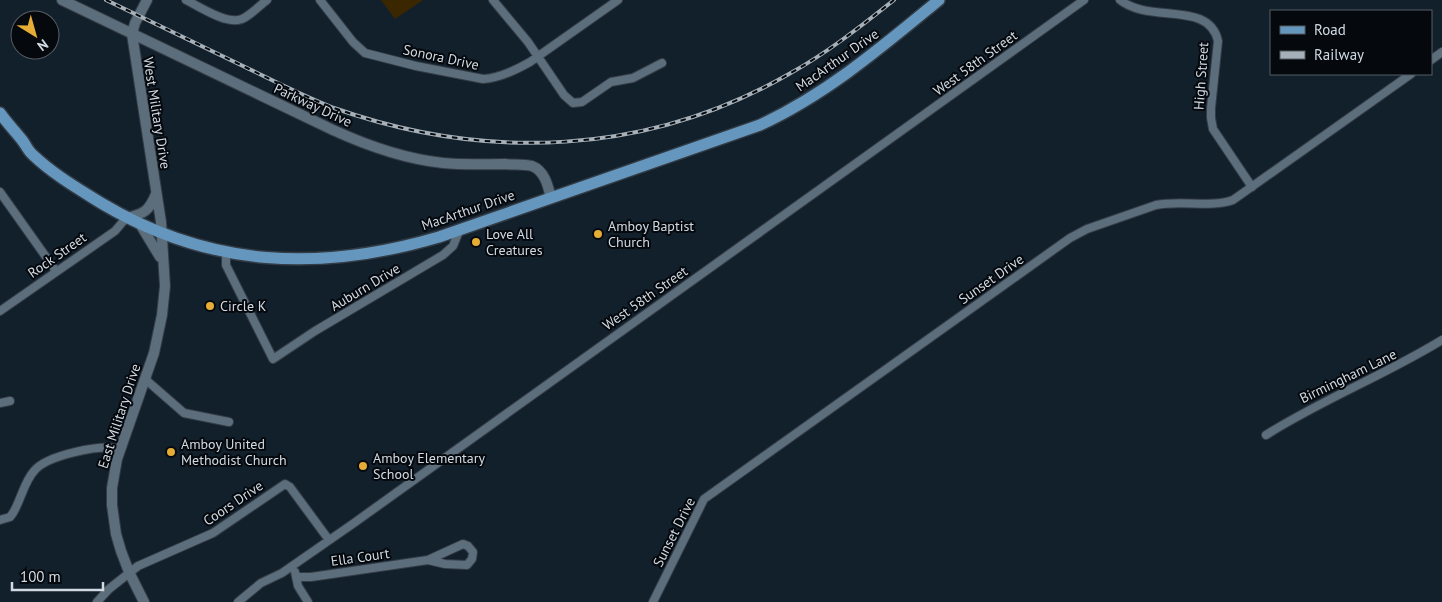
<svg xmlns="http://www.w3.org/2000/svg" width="1442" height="602" viewBox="0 0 1442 602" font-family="'PT Sans',sans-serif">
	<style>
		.green { fill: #3a2700 }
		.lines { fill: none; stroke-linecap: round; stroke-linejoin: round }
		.street-casing { stroke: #333c45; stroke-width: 10 }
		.secondary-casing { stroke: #333c45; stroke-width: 12 }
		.primary-casing { stroke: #333c45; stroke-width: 14 }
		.street { stroke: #5c6d7b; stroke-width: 8 }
		.secondary { stroke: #5c6d7b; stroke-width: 10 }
		.primary { stroke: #6597be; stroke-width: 11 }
		.rail-casing { stroke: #a5b0b8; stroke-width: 4 }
		.rail { stroke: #05090e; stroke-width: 2; stroke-dasharray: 5.5; stroke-linecap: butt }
		.poi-dot { fill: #e5ad35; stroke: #05090e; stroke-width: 2 }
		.labels { text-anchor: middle; stroke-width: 4; stroke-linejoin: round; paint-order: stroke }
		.street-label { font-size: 14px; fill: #d1dae2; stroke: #05090e }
		.poi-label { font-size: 14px; fill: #d1dae2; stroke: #05090e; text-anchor: start }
	</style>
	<rect width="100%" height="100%" fill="#12202c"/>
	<path class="green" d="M381,0H423L395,19Z"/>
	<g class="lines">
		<defs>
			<path id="street" d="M186,0C200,7 227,25 242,19C251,15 259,6 267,0
				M320,0L353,42L365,53L416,66L483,79C500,78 516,70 530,62L618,0
				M493,0L528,42L564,95L573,103L582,102L611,82L633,78L662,63
				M1120,0C1150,24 1209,0 1218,41L1211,108V118L1213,129L1252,187
				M1431,60L1442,52
				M0,192L56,271
				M226,253V265L273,359L315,331L443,255L453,246L460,229
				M0,311L115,231L126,218
				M145,379L184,413L229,422
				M0,403L10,401
				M1266,435C1323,399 1385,375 1442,340
				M0,520L10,517L13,513C21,500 24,482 34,471C47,455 101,444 120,449
				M463,544L468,546L473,552L472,559L467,565L445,564L428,560Z
				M295,572L298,586L308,602
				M296,577H311L428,560
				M97,602L109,589L138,566L213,533L285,484L290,487L329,540
				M238,602L261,583L282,573L354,523L1084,0
				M653,602L704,499L1070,238L1087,229L1156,205C1181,200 1211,208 1233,200L1411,74"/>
			<path id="secondary" d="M62,0L333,130C368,146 405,159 443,163C463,165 484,164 505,164C513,165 523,164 532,166C545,171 548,186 551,198
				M126,218C144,214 149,211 156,194
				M140,224L160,257
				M144,602L129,572L121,551L116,534L112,505V488L117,459L154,353L162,315L165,286L161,222L132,34L135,23L147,0"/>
			<path id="primary" d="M0,113C7,123 15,131 22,140C26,145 28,151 33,155C53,174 77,188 101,203C210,268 320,272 439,237L760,125C827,94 883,46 939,0"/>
		</defs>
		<use href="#street" class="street-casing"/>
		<use href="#secondary" class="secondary-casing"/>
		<use href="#primary" class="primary-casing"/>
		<use href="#street" class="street"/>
		<use href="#secondary" class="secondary"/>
		<use href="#primary" class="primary"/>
		<defs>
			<path id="rail" d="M106,0C152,22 198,44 245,67C274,81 303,96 334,108C487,162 647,155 789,74C827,53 860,27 894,0"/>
		</defs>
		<use href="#rail" class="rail-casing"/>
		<use href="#rail" class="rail"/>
	</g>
	<g class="poi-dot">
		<circle cx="598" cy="234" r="5"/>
		<circle cx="476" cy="242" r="5"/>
		<circle cx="210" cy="306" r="5"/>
		<circle cx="171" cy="452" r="5"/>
		<circle cx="363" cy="466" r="5"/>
	</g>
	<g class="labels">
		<g class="street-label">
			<text transform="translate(441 57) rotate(12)" y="5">Sonora Drive</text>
			<text transform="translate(837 60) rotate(-35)" y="5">MacArthur Drive</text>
			<text transform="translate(975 63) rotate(-36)" y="5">West 58th Street</text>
			<text transform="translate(1201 76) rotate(-86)" y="5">High Street</text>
			<text transform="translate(313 105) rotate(25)" y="5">Parkway Drive</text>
			<text transform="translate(157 113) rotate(81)" y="5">West Military Drive</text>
			<text transform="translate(468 210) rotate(-19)" y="5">MacArthur Drive</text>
			<text transform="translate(57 255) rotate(-35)" y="5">Rock Street</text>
			<text transform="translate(991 279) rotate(-35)" y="5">Sunset Drive</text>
			<text transform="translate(365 287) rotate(-31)" y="5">Auburn Drive</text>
			<text transform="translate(645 298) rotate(-35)" y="5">West 58th Street</text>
			<text transform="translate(1348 376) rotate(-26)" y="5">Birmingham Lane</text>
			<text transform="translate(119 416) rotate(-72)" y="5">East Military Drive</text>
			<text transform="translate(233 503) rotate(-34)" y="5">Coors Drive</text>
			<text transform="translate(674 532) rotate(-63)" y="5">Sunset Drive</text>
			<text transform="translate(360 557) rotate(-8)" y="5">Ella Court</text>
		</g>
		<g class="poi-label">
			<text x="608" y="231">Amboy Baptist<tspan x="608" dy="16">Church</tspan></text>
			<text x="486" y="239">Love All<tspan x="486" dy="16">Creatures</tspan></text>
			<text x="220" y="311">Circle K</text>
			<text x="181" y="449">Amboy United<tspan x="181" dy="16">Methodist Church</tspan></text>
			<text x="373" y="463">Amboy Elementary<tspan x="373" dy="16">School</tspan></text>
		</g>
	</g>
	<rect x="1270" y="10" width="162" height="65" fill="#05090e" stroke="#575d63"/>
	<rect x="1280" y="26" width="25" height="8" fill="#6597be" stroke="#575d63"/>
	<text x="1314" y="35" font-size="15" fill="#d1dae2">Road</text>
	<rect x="1280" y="51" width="25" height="8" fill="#a5b0b8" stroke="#575d63"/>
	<text x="1314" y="60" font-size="15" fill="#d1dae2">Railway</text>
	<g transform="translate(35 35) rotate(143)"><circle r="24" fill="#05090e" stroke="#575d63"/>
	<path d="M0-4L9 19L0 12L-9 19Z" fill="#e5ad35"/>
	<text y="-8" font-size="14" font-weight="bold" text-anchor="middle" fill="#d1dae2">N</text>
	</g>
	<path d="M12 582v8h91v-8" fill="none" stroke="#d1dae2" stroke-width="2.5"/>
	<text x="20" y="582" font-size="15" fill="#d1dae2" stroke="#05090e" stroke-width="4" paint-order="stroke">100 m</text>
</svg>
